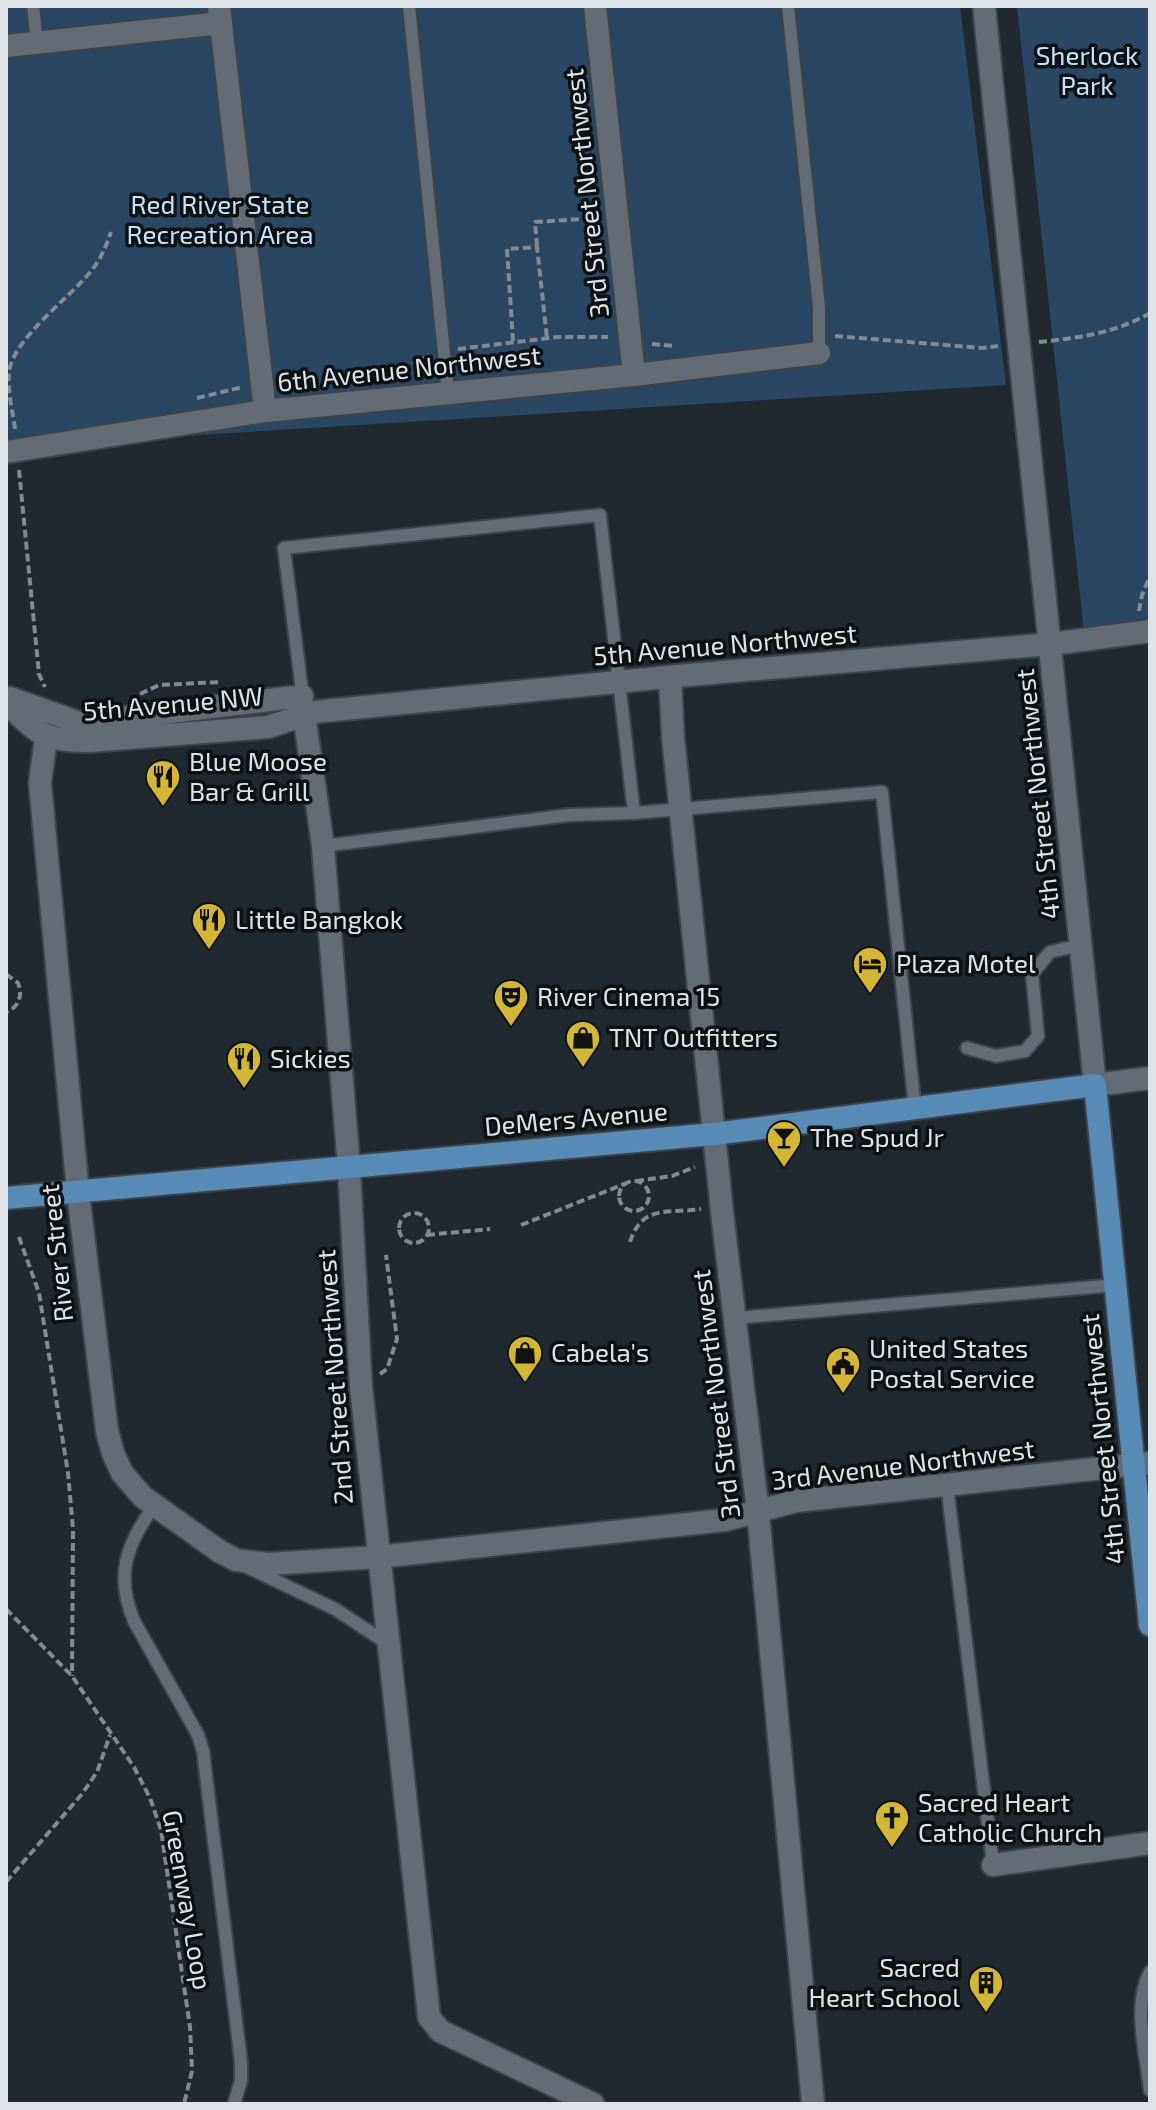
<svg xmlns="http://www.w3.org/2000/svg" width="1156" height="2110" viewBox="0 0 1156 2110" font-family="'Exo 2',sans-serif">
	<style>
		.green { fill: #294762 }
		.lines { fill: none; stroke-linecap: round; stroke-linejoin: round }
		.service-casing { stroke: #3d434a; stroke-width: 16 }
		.minor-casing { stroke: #3d434a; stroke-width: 26 }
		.tertiary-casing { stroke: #3d434a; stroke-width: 26 }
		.secondary-casing { stroke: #3d434a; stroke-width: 26 }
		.primary-casing { stroke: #3d434a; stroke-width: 26 }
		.path { stroke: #838990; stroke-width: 4; stroke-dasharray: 8 4; stroke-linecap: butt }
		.service { stroke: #636c75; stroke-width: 12 }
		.minor { stroke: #636c75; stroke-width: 22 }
		.tertiary { stroke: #636c75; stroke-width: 22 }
		.secondary { stroke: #636c75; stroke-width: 22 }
		.primary { stroke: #588bb5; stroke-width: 22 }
		.labels { text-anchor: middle; stroke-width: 7; stroke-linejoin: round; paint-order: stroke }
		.park-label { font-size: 26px; fill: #c7e1f9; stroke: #0d1114 }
		.street-label { font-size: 26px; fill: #dee3e8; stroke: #0d1114 }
		.poi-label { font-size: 26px; fill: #dee3e8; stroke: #0d1114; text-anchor: start }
	</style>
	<rect width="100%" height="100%" fill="#202830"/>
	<path class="green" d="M6,6H960L1006,385L6,447Z
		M1017,6H1150V624L1084,633Z"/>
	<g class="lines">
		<defs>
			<path id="service" d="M33,6L37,43
				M409,6L448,393
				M788,6L819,307V353
				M303,699L284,548L600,515L634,813
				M323,846L569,815L634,813L882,792L915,1109
				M967,1048L996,1056L1025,1051L1038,1036L1032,974L1050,952L1081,945
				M735,1318L1116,1285
				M947,1485L993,1865
				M154,1506C126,1545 115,1575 134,1621L198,1735L203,1751L241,2062V2081L234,2104
				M245,1566L335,1609L388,1644
				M1150,1972C1132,2005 1146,2053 1150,2090"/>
			<path id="minor" d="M219,6L265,411
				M595,6L634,375
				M6,46L221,23
				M6,452L265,411L634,375L819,353
				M670,677L673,737L723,1221L758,1512L813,2104
				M10,698L80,723L302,696
				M6,702C37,733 44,742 90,741L268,727L314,712L677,676L1051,644L1150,631
				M304,714L323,846L349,1168L361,1387L429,2017L440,2031L593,2104
				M46,737L40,783L78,1193L107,1431L113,1453L122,1473L143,1497L219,1551L236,1560L268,1564L378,1557L725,1520L796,1501L1150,1463
				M993,1865L1150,1843"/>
			<path id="tertiary" d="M984,6L1095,1085"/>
			<path id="secondary" d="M1095,1085L1150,1078"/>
			<path id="primary" d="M6,1198L714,1134L1095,1085L1150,1625"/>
		</defs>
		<use href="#service" class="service-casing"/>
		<use href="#minor" class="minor-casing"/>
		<use href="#tertiary" class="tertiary-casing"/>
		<use href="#secondary" class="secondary-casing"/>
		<use href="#primary" class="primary-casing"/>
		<path class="path" d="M537,246L535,222L598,218
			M835,336L982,348L998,346
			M513,341L507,249L537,247L547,338
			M1039,342C1078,338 1116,333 1150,313
			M652,344L675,346
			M458,349L558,337H608
			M331,380L395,373L430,355
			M197,398L243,387
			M15,429C13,412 7,390 9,373C12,339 70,298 91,271C101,259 106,246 111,232
			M19,470L39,674L45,687
			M1139,611L1142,595L1150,576
			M140,694L159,685L221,682
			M6,974L18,983C23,996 19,1007 6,1012
			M619 1196a15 15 0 1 1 30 0a15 15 0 1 1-30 0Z
			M636,1181L672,1176L695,1167
			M399 1228a15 15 0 1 1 30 0a15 15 0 1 1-30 0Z
			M521,1225L627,1183
			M427,1235L490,1229
			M19,1237L39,1293L68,1473L73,1529L72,1676
			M630,1242C642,1203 671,1214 701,1209
			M380,1374L387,1369L397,1339L386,1255
			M6,1609L72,1676L134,1767L150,1798L161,1830L190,2027L192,2071L184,2104
			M6,1882L82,1794L97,1772L110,1735"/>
		<use href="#service" class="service"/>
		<use href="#minor" class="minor"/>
		<use href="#tertiary" class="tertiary"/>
		<use href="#secondary" class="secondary"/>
		<use href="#primary" class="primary"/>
	</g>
	<defs>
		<symbol id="restaurant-pin" viewBox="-11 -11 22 30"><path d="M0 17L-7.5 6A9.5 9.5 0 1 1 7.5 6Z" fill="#d3b635" stroke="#0d1114"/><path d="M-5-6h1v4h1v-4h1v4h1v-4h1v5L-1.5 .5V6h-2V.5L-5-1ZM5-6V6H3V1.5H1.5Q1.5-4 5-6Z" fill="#111"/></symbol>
		<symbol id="hotel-pin" viewBox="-11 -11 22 30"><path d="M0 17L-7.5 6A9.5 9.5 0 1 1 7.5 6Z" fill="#d3b635" stroke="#0d1114"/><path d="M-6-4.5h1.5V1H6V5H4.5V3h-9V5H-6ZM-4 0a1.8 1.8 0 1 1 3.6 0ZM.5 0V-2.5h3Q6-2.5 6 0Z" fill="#111"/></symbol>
		<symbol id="theatre-pin" viewBox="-11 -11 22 30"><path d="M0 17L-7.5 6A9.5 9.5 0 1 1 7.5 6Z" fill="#d3b635" stroke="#0d1114"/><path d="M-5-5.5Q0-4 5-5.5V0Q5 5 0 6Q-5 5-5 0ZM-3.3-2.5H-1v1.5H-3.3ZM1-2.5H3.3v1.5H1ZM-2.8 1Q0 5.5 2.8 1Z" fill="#111"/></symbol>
		<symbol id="shop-pin" viewBox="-11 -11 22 30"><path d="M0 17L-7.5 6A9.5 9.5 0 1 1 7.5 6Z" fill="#d3b635" stroke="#0d1114"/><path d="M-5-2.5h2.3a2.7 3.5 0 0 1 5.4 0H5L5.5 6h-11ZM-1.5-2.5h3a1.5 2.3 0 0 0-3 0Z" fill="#111"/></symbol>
		<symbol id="bar-pin" viewBox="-11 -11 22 30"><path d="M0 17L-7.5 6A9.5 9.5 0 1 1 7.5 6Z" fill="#d3b635" stroke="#0d1114"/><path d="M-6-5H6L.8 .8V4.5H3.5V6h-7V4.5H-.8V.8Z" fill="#111"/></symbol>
		<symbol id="civic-pin" viewBox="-11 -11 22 30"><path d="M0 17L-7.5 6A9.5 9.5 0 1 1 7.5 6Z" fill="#d3b635" stroke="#0d1114"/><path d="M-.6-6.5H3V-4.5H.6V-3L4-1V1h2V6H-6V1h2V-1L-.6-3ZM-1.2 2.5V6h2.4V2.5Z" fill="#111"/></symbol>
		<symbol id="church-pin" viewBox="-11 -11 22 30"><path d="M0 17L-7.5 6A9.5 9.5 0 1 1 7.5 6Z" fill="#d3b635" stroke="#0d1114"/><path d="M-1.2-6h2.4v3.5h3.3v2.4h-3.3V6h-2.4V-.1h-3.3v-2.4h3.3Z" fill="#111"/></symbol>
		<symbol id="building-pin" viewBox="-11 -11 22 30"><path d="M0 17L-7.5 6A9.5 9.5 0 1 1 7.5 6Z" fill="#d3b635" stroke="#0d1114"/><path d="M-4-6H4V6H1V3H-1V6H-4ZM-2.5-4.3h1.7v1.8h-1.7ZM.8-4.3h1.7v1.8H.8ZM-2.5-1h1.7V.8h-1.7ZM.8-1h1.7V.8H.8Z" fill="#111"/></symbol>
	</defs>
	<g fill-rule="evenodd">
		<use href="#restaurant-pin" x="143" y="757" width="40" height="54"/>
		<use href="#restaurant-pin" x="189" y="900" width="40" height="54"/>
		<use href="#hotel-pin" x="850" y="944" width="40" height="54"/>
		<use href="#theatre-pin" x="491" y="977" width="40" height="54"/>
		<use href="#shop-pin" x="563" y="1018" width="40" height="54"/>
		<use href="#restaurant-pin" x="224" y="1039" width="40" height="54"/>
		<use href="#bar-pin" x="764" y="1118" width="40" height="54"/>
		<use href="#shop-pin" x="505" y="1333" width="40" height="54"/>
		<use href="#civic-pin" x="823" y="1344" width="40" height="54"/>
		<use href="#church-pin" x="872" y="1798" width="40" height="54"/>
		<use href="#building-pin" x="966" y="1963" width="40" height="54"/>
	</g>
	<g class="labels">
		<g class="park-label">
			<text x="1087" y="65">Sherlock<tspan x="1087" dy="30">Park</tspan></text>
			<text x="220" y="214">Red River State<tspan x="220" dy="30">Recreation Area</tspan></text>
		</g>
		<g class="street-label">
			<text transform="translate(587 193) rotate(-96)" y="9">3rd Street Northwest</text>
			<text transform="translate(409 369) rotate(-6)" y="9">6th Avenue Northwest</text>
			<text transform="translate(725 645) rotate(-5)" y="9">5th Avenue Northwest</text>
			<text transform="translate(173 704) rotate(-5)" y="9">5th Avenue NW</text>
			<text transform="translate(1038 794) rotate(-96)" y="9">4th Street Northwest</text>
			<text transform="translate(576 1119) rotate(-5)" y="9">DeMers Avenue</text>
			<text transform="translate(57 1253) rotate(-96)" y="9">River Street</text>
			<text transform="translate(335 1377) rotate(-94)" y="9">2nd Street Northwest</text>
			<text transform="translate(716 1394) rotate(-97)" y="9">3rd Street Northwest</text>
			<text transform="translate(1103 1439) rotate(-96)" y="9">4th Street Northwest</text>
			<text transform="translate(903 1465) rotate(-7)" y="9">3rd Avenue Northwest</text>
			<text transform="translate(187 1900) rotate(80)" y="9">Greenway Loop</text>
		</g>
		<g class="poi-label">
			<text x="189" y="771">Blue Moose<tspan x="189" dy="30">Bar &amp; Grill</tspan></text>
			<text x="235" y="929">Little Bangkok</text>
			<text x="896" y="973">Plaza Motel</text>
			<text x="537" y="1006">River Cinema 15</text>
			<text x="609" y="1047">TNT Outfitters</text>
			<text x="270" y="1068">Sickies</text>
			<text x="810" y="1147">The Spud Jr</text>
			<text x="869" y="1358">United States<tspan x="869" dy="30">Postal Service</tspan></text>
			<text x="551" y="1362">Cabela's</text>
			<text x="918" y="1812">Sacred Heart<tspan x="918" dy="30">Catholic Church</tspan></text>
			<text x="960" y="1977" text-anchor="end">Sacred<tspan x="960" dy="30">Heart School</tspan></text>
		</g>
	</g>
	<rect width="1156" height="2110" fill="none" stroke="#dee3e8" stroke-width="16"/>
</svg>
